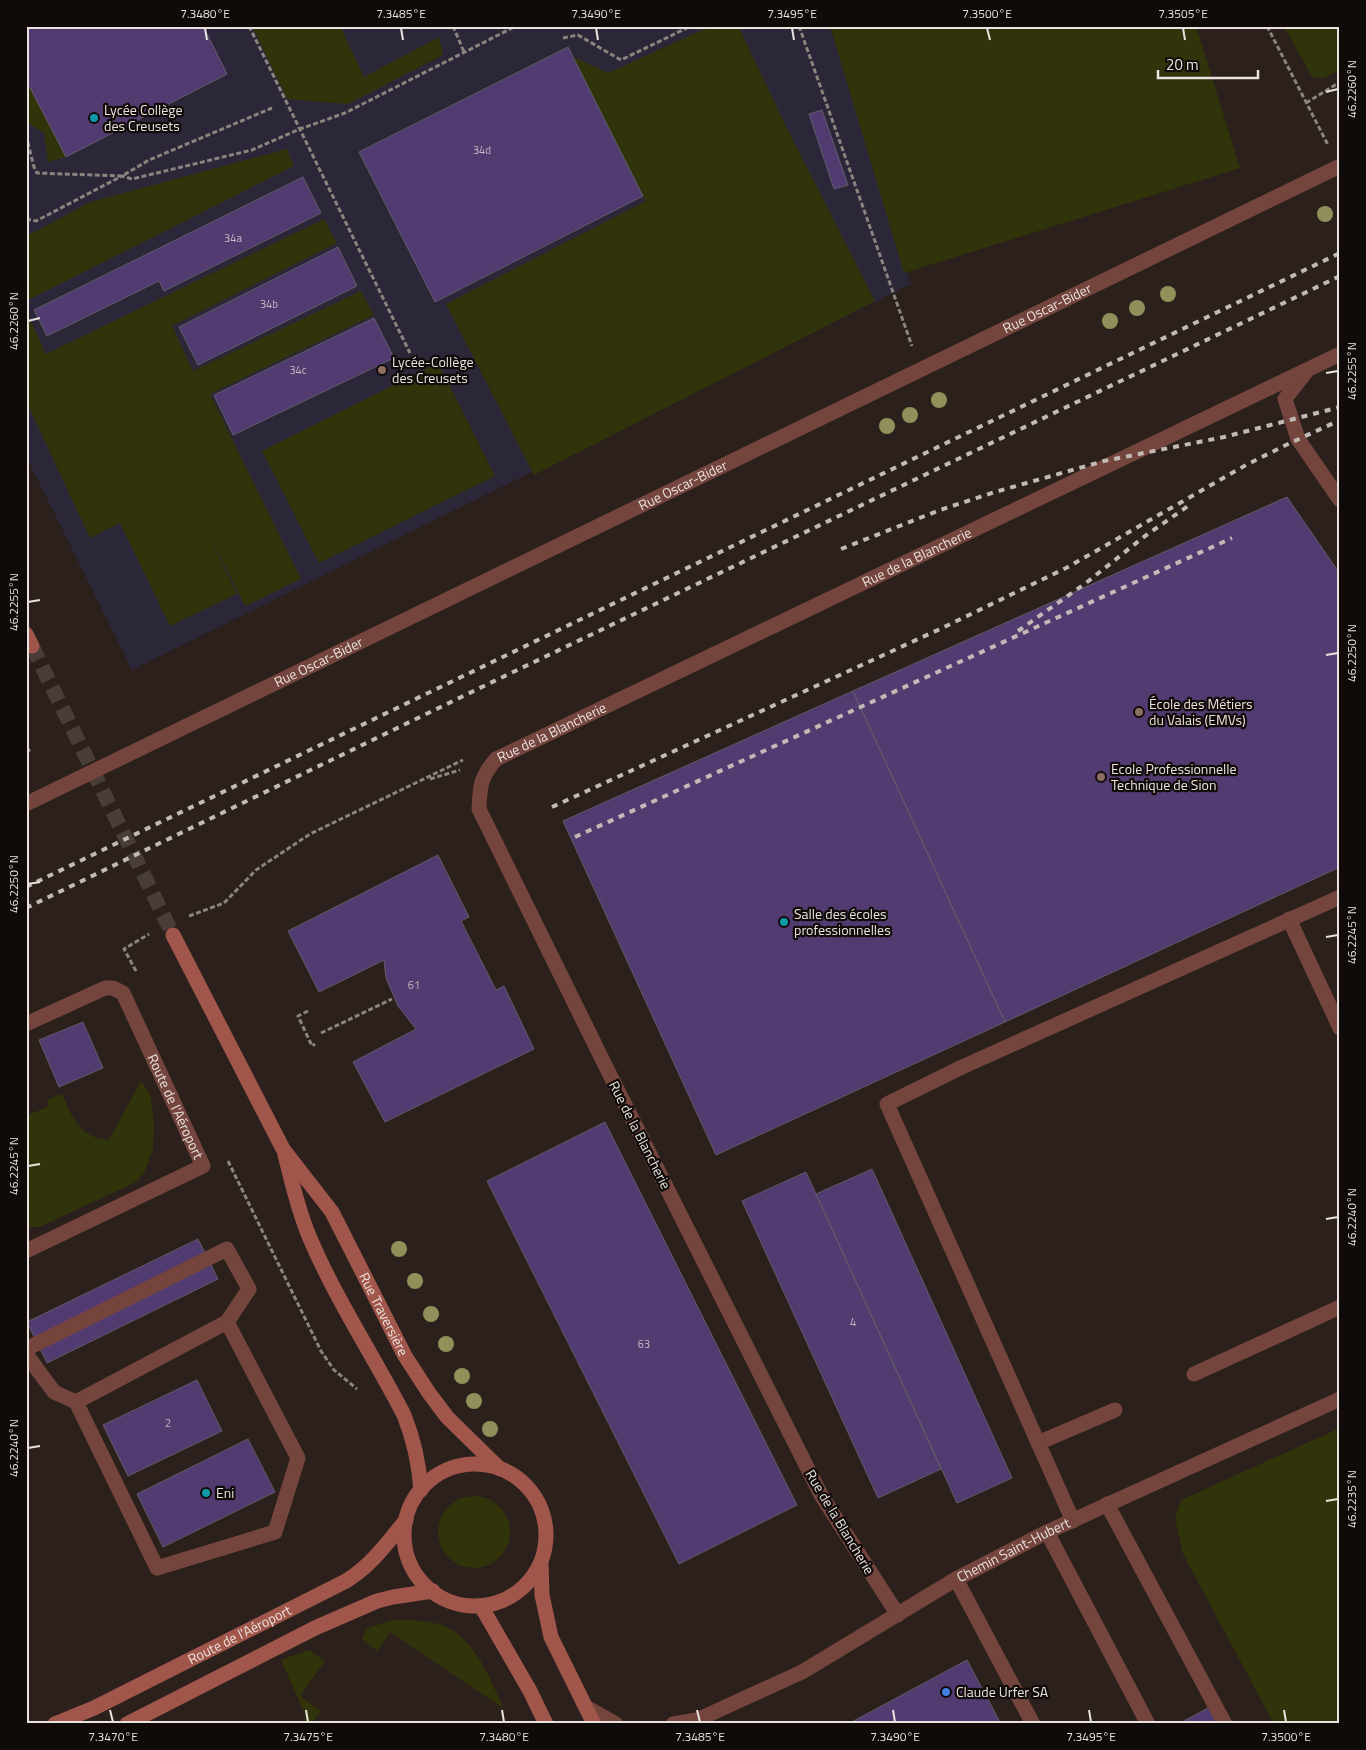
<svg xmlns="http://www.w3.org/2000/svg" width="1366" height="1750" viewBox="0 0 1366 1750" font-family="'Titillium Web',sans-serif">
	<style>
		.education { fill: #2b2738 }
		.green { fill: #31340a }
		.building { fill: #523b70; stroke: #605c68 }
		.lines { fill: none; stroke-linecap: round; stroke-linejoin: round }
		.secondary-tunnel { stroke: #483d38; stroke-width: 15; stroke-dasharray: 15 8; stroke-linecap: butt }
		.path { stroke: #8c837e; stroke-width: 3; stroke-dasharray: 5 2.5; stroke-linecap: butt }
		.lane { stroke: #74453d; stroke-width: 15 }
		.street { stroke: #74453d; stroke-width: 15 }
		.secondary { stroke: #a1564b; stroke-width: 15 }
		.rail { stroke: #c2bab6; stroke-width: 4; stroke-dasharray: 6 6; stroke-linecap: butt }
		.tree { fill: #90915a }
		.ticks { fill: none; stroke: #e9e2de; stroke-width: 2 }
		.culture-dot { fill: #0f9aa8; stroke: #100b09; stroke-width: 2 }
		.education-dot { fill: #8d6e63; stroke: #100b09; stroke-width: 2 }
		.shop-dot { fill: #3f7fe0; stroke: #100b09; stroke-width: 2 }
		.labels { text-anchor: middle; stroke-width: 4.5; stroke-linejoin: round; paint-order: stroke }
		.number-label { font-size: 11px; fill: #c3b8c2 }
		.poi-label { font-size: 14px; fill: #e9e2de; stroke: #100b09; text-anchor: start }
		.street-label { font-size: 14px; fill: #e9e2de; stroke: #100b09 }
		.neatline { fill: none; stroke: #e9e2de; stroke-width: 2 }
		.ticks-label { font-size: 12px; text-anchor: middle; fill: #e9e2de }
	</style>
	<rect width="100%" height="100%" fill="#2b201b"/>
	<path class="education" d="M26,26H830L911,284L132,670L26,456Z"/>
	<path class="green" d="M252,26H340L364,77L439,37L443,55L348,104L287,99Z
		M711,26H738L788,130L875,301L534,475L446,304L646,201L572,56L608,73Z
		M830,26H1196L1240,168L904,273Z
		M1284,26H1340V69L1324,78L1312,77Z
		M26,80L66,157L48,162L44,133L26,122Z
		M287,149L294,166L26,301V235L35,232L90,202Z
		M324,219L337,243L172,326L193,371L361,291L374,315L210,394L301,579L245,606L201,519L237,594L170,626L120,523L90,538L26,401V311L46,354Z
		M438,363L495,476L319,563L262,451Z
		M141,1081L150,1094L154,1122L153,1149L144,1173L136,1182L39,1227H26V1116L48,1107V1099L62,1094C73,1118 79,1138 109,1140Z
		M1340,1428V1724H1274L1183,1554L1175,1518L1181,1500Z
		M438 1532a36 36 0 1 1 72 0a36 36 0 1 1-72 0Z
		M392,1620C408,1620 423,1620 439,1624C472,1634 491,1678 503,1708L390,1632L377,1651L362,1639L366,1629Z
		M309,1650L324,1660V1663L300,1696L321,1711L311,1724H303L306,1717L281,1660Z"/>
	<path class="building" d="M26,26H203L227,74L66,157L26,80Z
		M568,47L643,196L435,302L359,152Z
		M822,110L848,185L834,189L809,114Z
		M303,177L321,213L164,291L159,281L47,336L34,310Z
		M338,247L357,286L198,365L179,327Z
		M374,318L394,358L233,435L214,395Z
		M1287,497L1340,574V867L1005,1022L853,691Z
		M853,691L1005,1022L716,1155L563,821Z
		M438,855L469,917L461,921L496,990L504,986L534,1049L385,1122L353,1062L416,1029L398,1006L386,978L384,960L319,992L288,931Z
		M83,1022L103,1068L59,1087L39,1040Z
		M605,1122L797,1505L679,1564L487,1181Z
		M872,1169L1012,1478L957,1503L816,1194Z
		M806,1172L941,1469L878,1498L742,1201Z
		M198,1239L218,1279L47,1363L27,1322Z
		M197,1380L222,1431L128,1476L103,1425Z
		M248,1439L275,1492L163,1547L137,1494Z
		M967,1660L1001,1724H848Z
		M1210,1707L1218,1724H1178Z"/>
	<g class="lines">
		<path class="secondary-tunnel" d="M32,646L173,935"/>
		<path class="path" d="M249,26L410,353
			M453,26L464,52
			M799,26L912,346
			M1267,26L1328,145
			M563,38L578,35L621,60L691,26
			M1306,103L1340,82
			M26,135L34,167L37,173L122,176L149,160L272,108
			M26,219L36,221L122,176L132,179L252,150L300,129L345,113L516,26
			M26,752L31,749
			M430,779L460,770
			M189,916L224,903L256,870L310,834L463,760
			M136,971L124,949L149,934
			M308,1011L298,1016L312,1046L315,1044
			M321,1033L392,999
			M228,1161L321,1351L334,1370L357,1389"/>
		<g class="lane">
			<path d="M1289,919L1340,1028"/>
			<path id="s1" d="M26,1024L105,988H113L123,993L203,1166L26,1251"/>
			<path d="M227,1322L298,1458L275,1532L157,1568L76,1402Z"/>
			<path d="M26,1349L227,1249L249,1289L227,1322"/>
			<path d="M26,1354L54,1392L76,1402"/>
			<path d="M1194,1374L1340,1307"/>
			<path d="M1038,1443L1115,1410"/>
			<path d="M1107,1504L1225,1724"/>
			<path d="M1073,1521L887,1104L960,1068L1340,897"/>
			<path d="M1047,1532L1148,1724"/>
			<path d="M956,1579L1033,1724"/>
		</g>
		<g class="street">
			<path d="M1306,372L1285,399L1298,439L1340,500"/>
			<path id="s2" d="M26,804L1340,166"/>
			<path id="s3" d="M898,1615L821,1495L606,1067L479,809C480,786 480,778 496,759L1340,354"/>
			<path d="M586,1707L616,1724"/>
			<path id="s4" d="M673,1724L697,1720L802,1672L956,1579L1047,1532L1340,1399"/>
		</g>
		<g class="secondary">
			<path d="M26,634L32,646"/>
			<path id="s5" d="M173,935L283,1149L332,1212L405,1356L429,1393L447,1417L500,1469"/>
			<path d="M285,1155C292,1182 298,1210 309,1236C335,1298 373,1355 404,1415C414,1440 419,1463 421,1490"/>
			<circle cx="475" cy="1535" r="71"/>
			<path d="M541,1563L542,1595L551,1637L594,1724"/>
			<path d="M481,1606L530,1691L546,1724"/>
			<path id="s6" d="M55,1724L94,1708L346,1581C372,1565 387,1543 406,1520"/>
			<path d="M127,1724L315,1628L377,1601L393,1597L433,1591"/>
		</g>
		<path class="rail" d="M841,549L940,510L995,492L1104,461L1224,437L1340,407
			M1018,631L1086,583L1145,536L1191,504
			M552,807L938,630L1068,567L1246,465L1286,445L1340,420
			M575,837L1232,538
			M26,887L1340,253
			M26,908L486,685L1340,276"/>
	</g>
	<g class="tree">
		<circle cx="1325" cy="214" r="8"/>
		<circle cx="1168" cy="294" r="8"/>
		<circle cx="1137" cy="308" r="8"/>
		<circle cx="1110" cy="321" r="8"/>
		<circle cx="939" cy="400" r="8"/>
		<circle cx="910" cy="415" r="8"/>
		<circle cx="887" cy="426" r="8"/>
		<circle cx="399" cy="1249" r="8"/>
		<circle cx="415" cy="1281" r="8"/>
		<circle cx="431" cy="1314" r="8"/>
		<circle cx="446" cy="1344" r="8"/>
		<circle cx="462" cy="1376" r="8"/>
		<circle cx="474" cy="1401" r="8"/>
		<circle cx="490" cy="1429" r="8"/>
	</g>
	<path class="ticks" d="M205,28L207,40M401,28L403,40M596,28L598,40M792,28L794,40M987,28L990,40M1183,28L1185,40M1326,92L1338,89M28,321L40,318M1326,373L1338,371M28,602L40,600M1326,655L1338,653M28,884L40,882M1326,937L1338,935M28,1166L40,1164M1326,1219L1338,1217M28,1448L40,1446M1326,1501L1338,1499M110,1710L113,1722M306,1710L308,1722M502,1710L504,1722M697,1710L700,1722M893,1710L895,1722M1089,1710L1091,1722M1284,1710L1286,1722"/>
	<g class="culture-dot">
		<circle cx="94" cy="118" r="5"/>
		<circle cx="784" cy="922" r="5"/>
		<circle cx="206" cy="1493" r="5"/>
	</g>
	<g class="education-dot">
		<circle cx="382" cy="370" r="5"/>
		<circle cx="1139" cy="712" r="5"/>
		<circle cx="1101" cy="777" r="5"/>
	</g>
	<circle class="shop-dot" cx="946" cy="1692" r="5"/>
	<g class="labels">
		<g class="number-label">
			<text x="482" y="154">34d</text>
			<text x="233" y="242">34a</text>
			<text x="269" y="308">34b</text>
			<text x="298" y="374">34c</text>
			<text x="414" y="989">61</text>
			<text x="853" y="1326">4</text>
			<text x="644" y="1348">63</text>
			<text x="168" y="1427">2</text>
		</g>
		<g class="poi-label">
			<text x="104" y="115">Lycée Collège<tspan x="104" dy="16">des Creusets</tspan></text>
			<text x="392" y="367">Lycée-Collège<tspan x="392" dy="16">des Creusets</tspan></text>
			<text x="1149" y="709">École des Métiers<tspan x="1149" dy="16">du Valais (EMVs)</tspan></text>
			<text x="1111" y="774">Ecole Professionnelle<tspan x="1111" dy="16">Technique de Sion</tspan></text>
			<text x="794" y="919">Salle des écoles<tspan x="794" dy="16">professionnelles</tspan></text>
			<text x="216" y="1498">Eni</text>
			<text x="956" y="1697">Claude Urfer SA</text>
		</g>
		<g class="street-label">
			<text dy="5" stroke="none"><textPath href="#s2" startOffset="1135">Rue Oscar-Bider</textPath></text>
			<text dy="5" stroke="none"><textPath href="#s2" startOffset="730">Rue Oscar-Bider</textPath></text>
			<text dy="5" stroke="none"><textPath href="#s3" startOffset="1430">Rue de la Blancherie</textPath></text>
			<text dy="5" stroke="none"><textPath href="#s2" startOffset="325">Rue Oscar-Bider</textPath></text>
			<text dy="5" stroke="none"><textPath href="#s3" startOffset="1025">Rue de la Blancherie</textPath></text>
			<text dy="5" stroke="none"><textPath href="#s1" startOffset="231">Route de l'Aéroport</textPath></text>
			<text transform="translate(640 1135) rotate(63)" y="5">Rue de la Blancherie</text>
			<text dy="5" stroke="none"><textPath href="#s5" startOffset="435">Rue Traversière</textPath></text>
			<text transform="translate(840 1522) rotate(59)" y="5">Rue de la Blancherie</text>
			<text dy="5" stroke="none"><textPath href="#s4" startOffset="384">Chemin Saint-Hubert</textPath></text>
			<text dy="5" stroke="none"><textPath href="#s6" startOffset="205">Route de l'Aéroport</textPath></text>
		</g>
	</g>
	<rect width="1366" height="1750" fill="none" stroke="#100b09" stroke-width="55"/>
	<path d="M1158 70v8h100v-8" fill="none" stroke="#e9e2de" stroke-width="2.5"/>
	<text x="1166" y="70" font-size="15" fill="#e9e2de" stroke="#100b09" stroke-width="4" paint-order="stroke">20 m</text>
	<rect x="28" y="28" width="1310" height="1694" class="neatline"/>
	<g class="ticks-label">
		<text x="205" y="18">7.3480°E</text>
		<text x="401" y="18">7.3485°E</text>
		<text x="596" y="18">7.3490°E</text>
		<text x="792" y="18">7.3495°E</text>
		<text x="987" y="18">7.3500°E</text>
		<text x="1183" y="18">7.3505°E</text>
		<text transform="translate(1352 89) rotate(-90)" y="4">46.2260°N</text>
		<text transform="translate(14 321) rotate(-90)" y="4">46.2260°N</text>
		<text transform="translate(1352 371) rotate(-90)" y="4">46.2255°N</text>
		<text transform="translate(14 602) rotate(-90)" y="4">46.2255°N</text>
		<text transform="translate(1352 653) rotate(-90)" y="4">46.2250°N</text>
		<text transform="translate(14 884) rotate(-90)" y="4">46.2250°N</text>
		<text transform="translate(1352 935) rotate(-90)" y="4">46.2245°N</text>
		<text transform="translate(14 1166) rotate(-90)" y="4">46.2245°N</text>
		<text transform="translate(1352 1217) rotate(-90)" y="4">46.2240°N</text>
		<text transform="translate(14 1448) rotate(-90)" y="4">46.2240°N</text>
		<text transform="translate(1352 1499) rotate(-90)" y="4">46.2235°N</text>
		<text x="113" y="1741">7.3470°E</text>
		<text x="308" y="1741">7.3475°E</text>
		<text x="504" y="1741">7.3480°E</text>
		<text x="700" y="1741">7.3485°E</text>
		<text x="895" y="1741">7.3490°E</text>
		<text x="1091" y="1741">7.3495°E</text>
		<text x="1286" y="1741">7.3500°E</text>
	</g>
</svg>
